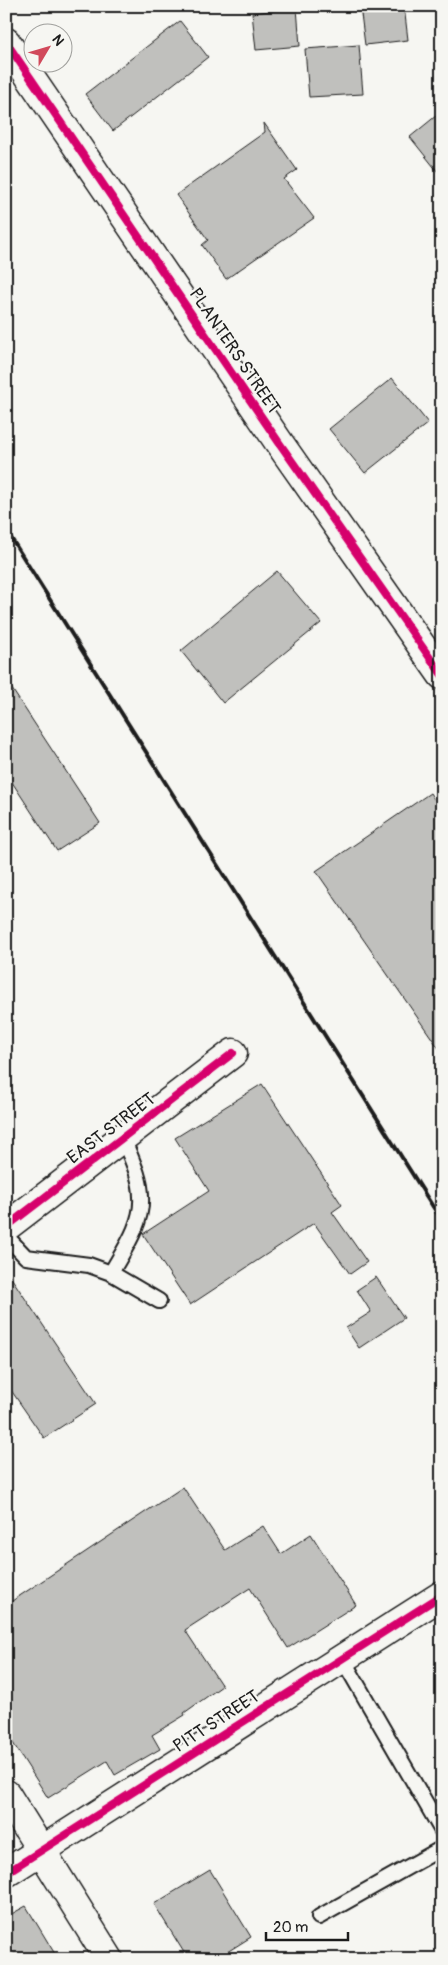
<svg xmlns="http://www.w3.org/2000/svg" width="448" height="1965" viewBox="0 0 448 1965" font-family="Pangolin,sans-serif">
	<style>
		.building { fill: #c0c0bd; stroke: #1c1c1c }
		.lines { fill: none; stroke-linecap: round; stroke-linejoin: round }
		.lane-casing { stroke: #1c1c1c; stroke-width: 18 }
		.street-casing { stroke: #1c1c1c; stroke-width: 31 }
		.lane { stroke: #f6f6f2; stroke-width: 14 }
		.street { stroke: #f6f6f2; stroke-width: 28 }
		.rail { stroke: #1c1c1c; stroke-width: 4 }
		.cycleway-casing { stroke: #f6f6f2; stroke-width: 11 }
		.cycleway { stroke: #d6006c; stroke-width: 8 }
		.labels { text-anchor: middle; stroke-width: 4.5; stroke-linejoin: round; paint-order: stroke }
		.street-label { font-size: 18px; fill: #1c1c1c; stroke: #f6f6f2 }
	</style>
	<rect width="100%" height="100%" fill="#f6f6f2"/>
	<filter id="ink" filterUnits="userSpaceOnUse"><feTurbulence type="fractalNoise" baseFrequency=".02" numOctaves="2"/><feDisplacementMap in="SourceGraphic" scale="10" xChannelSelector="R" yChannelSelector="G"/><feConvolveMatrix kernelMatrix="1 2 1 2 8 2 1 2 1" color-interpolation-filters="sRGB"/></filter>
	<g filter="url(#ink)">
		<path class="building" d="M360,6H404L408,40L365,45Z
			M297,8L300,46L256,50L252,13Z
			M180,21L208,57L113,131L85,94Z
			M359,45L363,94L309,97L305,49Z
			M442,111V177L410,137Z
			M264,123L297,170L284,179L314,218L226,279L202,245L208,240L176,195L265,132Z
			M392,378L428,423L365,473L329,429Z
			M277,571L321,623L223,703L181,651Z
			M6,680L100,823L57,851L6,773Z
			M430,793L442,811V1053L316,871Z
			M262,1084L342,1205L332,1212L367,1262L350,1274L314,1223L190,1305L143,1234L209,1191L175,1138Z
			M6,1270L96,1404L44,1438L6,1383Z
			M376,1277L404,1318L359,1348L346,1328L371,1312L357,1290Z
			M183,1487L225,1550L263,1526L281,1554L311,1534L356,1605L288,1648L250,1588L185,1630L222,1686L184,1713L185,1715L152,1735L160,1749L115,1775L107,1761L48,1798L6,1732V1605Z
			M210,1870L251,1937L216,1959H188L154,1904Z
			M26,1906L58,1959H6V1917Z"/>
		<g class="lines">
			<defs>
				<path id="lane" d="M6,1236L26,1257L89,1265L111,1273L159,1301
					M111,1273C123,1251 143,1224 141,1197C141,1177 130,1156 123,1138
					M342,1658L442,1831
					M319,1917L442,1848"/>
				<path id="street" d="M6,42L280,444L442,675
					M6,1227L233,1053
					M6,1794L109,1959
					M6,1873L442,1595"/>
			</defs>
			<use href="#lane" class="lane-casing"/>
			<use href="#street" class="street-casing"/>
			<use href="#lane" class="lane"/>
			<use href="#street" class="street"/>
			<path class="rail" d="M6,530L442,1221"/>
			<defs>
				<path id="cycleway" d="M6,42L280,444L442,675
					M6,1227L233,1053
					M6,1873L442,1595"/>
			</defs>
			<use href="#cycleway" class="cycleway-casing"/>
			<use href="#cycleway" class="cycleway"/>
		</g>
	</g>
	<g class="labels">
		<g class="street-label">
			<text transform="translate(235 351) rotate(56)" y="6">PLANTERS STREET</text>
			<text transform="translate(111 1128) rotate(-37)" y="6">EAST STREET</text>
			<text transform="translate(216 1721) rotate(-33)" y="6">PITT STREET</text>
		</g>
	</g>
	<rect width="448" height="1965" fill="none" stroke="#f6f6f2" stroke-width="25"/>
	<rect x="12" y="12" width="423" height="1940" fill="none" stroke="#1c1c1c" stroke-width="2" filter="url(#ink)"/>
	<g transform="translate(48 48) rotate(52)"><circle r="24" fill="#f6f6f2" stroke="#9f9f9c"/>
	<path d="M0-4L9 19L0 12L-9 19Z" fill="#d1495b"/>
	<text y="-8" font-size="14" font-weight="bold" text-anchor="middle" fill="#1c1c1c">N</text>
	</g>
	<path d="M266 1932v8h82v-8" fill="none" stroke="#1c1c1c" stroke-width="2.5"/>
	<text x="273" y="1932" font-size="15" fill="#1c1c1c" stroke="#f6f6f2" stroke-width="4" paint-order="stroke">20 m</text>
</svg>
